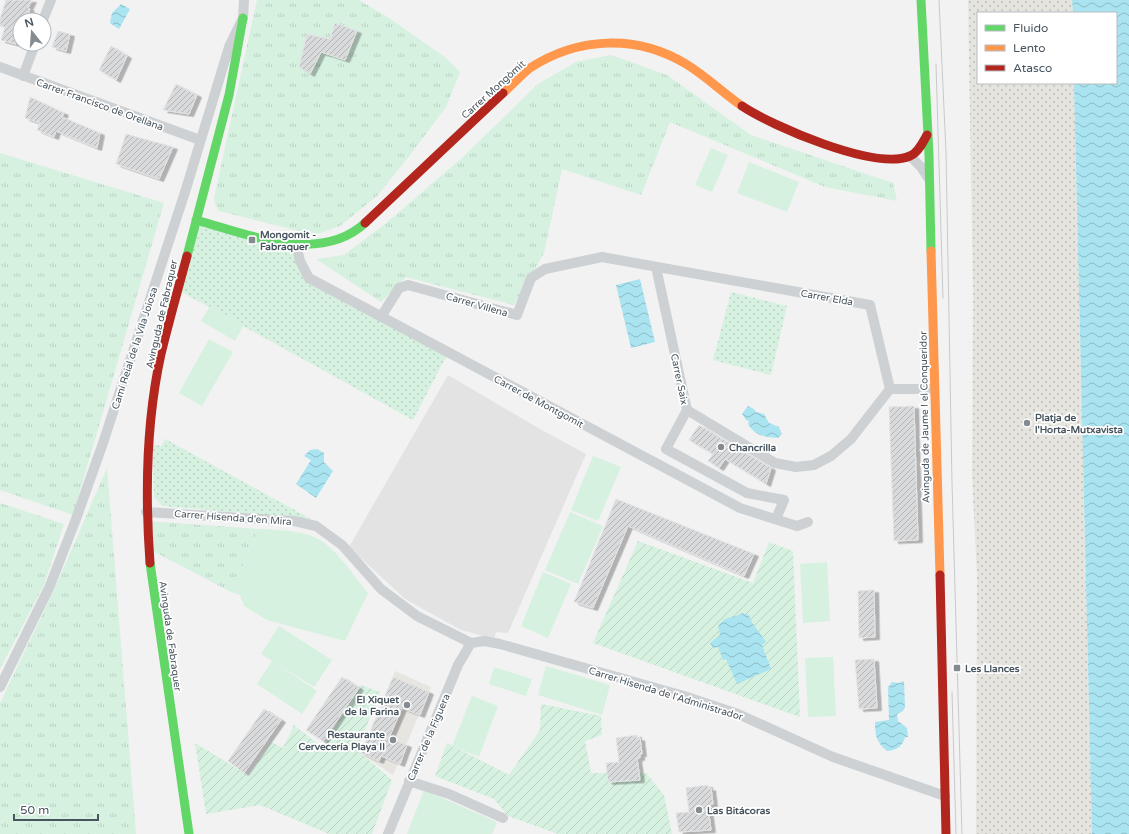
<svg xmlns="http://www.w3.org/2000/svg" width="1129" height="834" viewBox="0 0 1129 834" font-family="'Varela Round',sans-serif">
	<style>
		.commercial { fill: #e6e5e0 }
		.education { fill: #e4e3e4 }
		.grass { fill: url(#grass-tufts) }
		.sand { fill: url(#sand-dots) }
		.park { fill: url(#park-dots) }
		.garden { fill: url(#garden-furrows) }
		.pitch { fill: #d6f1e0 }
		.water { fill: url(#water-waves) }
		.building { fill: url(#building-hatch); stroke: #e4e4e5; filter: url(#shadow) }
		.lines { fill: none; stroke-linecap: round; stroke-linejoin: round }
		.street { stroke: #cdd1d3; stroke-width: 10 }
		.fast { stroke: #63d668; stroke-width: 9 }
		.slow { stroke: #ff974d; stroke-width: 9 }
		.jam { stroke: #b3261e; stroke-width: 9 }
		.tram { stroke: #c8c9cb; stroke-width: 1 }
		.poi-dot { fill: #848c92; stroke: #fff; stroke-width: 1.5 }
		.labels { text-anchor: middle; stroke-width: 3.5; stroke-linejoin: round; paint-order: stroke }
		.street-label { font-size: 10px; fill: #48555f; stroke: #fff }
		.poi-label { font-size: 10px; font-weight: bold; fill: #48555f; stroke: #fff; text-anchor: start }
	</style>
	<defs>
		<pattern id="grass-tufts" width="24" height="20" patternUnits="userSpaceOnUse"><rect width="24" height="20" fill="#d6f1e0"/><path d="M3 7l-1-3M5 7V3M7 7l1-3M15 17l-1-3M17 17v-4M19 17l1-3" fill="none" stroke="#b9d1c3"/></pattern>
		<pattern id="sand-dots" width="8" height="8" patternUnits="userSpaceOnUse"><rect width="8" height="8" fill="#e5e4de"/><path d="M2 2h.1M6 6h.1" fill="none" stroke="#bcbcb7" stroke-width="1.8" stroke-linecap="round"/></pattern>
		<pattern id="park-dots" width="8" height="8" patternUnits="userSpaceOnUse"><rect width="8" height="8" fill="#d6f1e0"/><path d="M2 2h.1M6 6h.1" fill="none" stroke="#b9d1c3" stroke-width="1.8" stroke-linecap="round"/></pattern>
		<pattern id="garden-furrows" width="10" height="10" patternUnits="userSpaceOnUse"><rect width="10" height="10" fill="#d6f1e0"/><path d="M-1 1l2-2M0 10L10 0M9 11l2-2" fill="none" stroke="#b9d1c3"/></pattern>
		<pattern id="water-waves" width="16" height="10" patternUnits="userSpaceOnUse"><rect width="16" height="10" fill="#aae4f1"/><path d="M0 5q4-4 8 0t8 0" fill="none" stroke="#8cbcc6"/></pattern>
		<pattern id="building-hatch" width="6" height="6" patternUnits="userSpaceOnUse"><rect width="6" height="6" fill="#d9dadc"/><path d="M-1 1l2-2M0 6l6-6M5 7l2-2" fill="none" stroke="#b2b4b6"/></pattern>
		<filter id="shadow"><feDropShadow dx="4.5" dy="2.5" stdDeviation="0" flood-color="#0004"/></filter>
	</defs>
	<rect width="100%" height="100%" fill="#f2f2f2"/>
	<path class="commercial" d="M395,671L431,687L393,775L361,754Z"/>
	<path class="education" d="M448,375L540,429L586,454L508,633L496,632L494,639L461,630L405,599L349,547Z"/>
	<path class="grass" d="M257,0H359L386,16L446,58L460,72L446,107L407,159L377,196L340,226L315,235L219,211L215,205L214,198Z
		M611,55L667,75L751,135L893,183L897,201L825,187L670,122L641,195L562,169L544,253L514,305L406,277L381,302L316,259L344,255L385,224L463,157L538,84L576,62Z
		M0,153L164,203L73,515L0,490Z
		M107,468L136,834H0V703L54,590Z
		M0,503L64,524L44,585L0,669Z
		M146,521L259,529L231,592L149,549Z"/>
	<path class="sand" d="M968,0H1072L1073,13H978V83H1074L1092,834H976L977,575L972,476L973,296Z"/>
	<path class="park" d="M196,220L296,244L309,278L448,353L413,420L178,290Z
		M731,292L787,306L771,375L713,360Z
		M164,439L167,440L311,519L163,506L154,497L153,445L162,446Z"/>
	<path class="garden" d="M638,541L753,583L769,542L793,551L800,717L593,643Z
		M361,685L380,692L357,750L392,780L372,834H329L260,805L206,814L195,743L249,776L271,742L283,748L294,725L322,747Z
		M541,704L601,716L602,735L585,741L591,773H646L664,795L672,834H558L508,816L494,799L435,776L447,743L509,775L540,730Z"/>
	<path class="pitch" d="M711,148L728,155L712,192L695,185Z
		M749,162L799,182L787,212L737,193Z
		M210,306L244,325L235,341L201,321Z
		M209,339L233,352L202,406L179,393Z
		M593,456L621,467L598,521L571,510Z
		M570,512L603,526L578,584L545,570Z
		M259,529C278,530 303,530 320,540C337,550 355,577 368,593L345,641L267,620L244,606L240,595L231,592Z
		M827,562L830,621L803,623L800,564Z
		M543,572L571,584L548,638L521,626Z
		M279,626L332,660L314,687L261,654Z
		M833,657L836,716L808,717L805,658Z
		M272,661L317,691L302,714L257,684Z
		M546,666L610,685L602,715L538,695Z
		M494,667L532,679L526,696L489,684Z
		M472,696L498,706L479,757L452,746Z
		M424,790L497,822L492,834H407Z"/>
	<path class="water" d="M1072,0H1129V834H1092L1074,83H1116V13H1073Z
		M121,4L130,9L119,29L110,23L112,13Z
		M640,279L655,342L631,348L616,285Z
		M748,406L754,409L756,412L764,414L769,423L779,427L782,434L778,438C766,438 754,435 748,424L749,421L746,420L742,414Z
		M317,449L324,453V462L333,471L316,498L296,484L311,460L304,456L310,450Z
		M742,613L749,615C750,622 761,634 766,642L762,645L771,669L737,684L726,659L723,660L718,647L713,648L710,643L720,635L718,627C726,614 731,620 742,613Z
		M904,681L905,707L903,711L897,714L898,721L907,728L908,737H905C903,746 897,750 887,751C876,742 875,735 875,722L889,720L888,687L892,682L899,683Z"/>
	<path class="building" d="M6,0H32L28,8L30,9L26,20H20V35L16,44L1,40L5,27L0,26V19Z
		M335,23L357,31L345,60L321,52L310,74L299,67L307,34L330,39Z
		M58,31L70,34L66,51L52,47Z
		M111,46L127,56L116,80L99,70Z
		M176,84L197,95L189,114L163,110Z
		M30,97L64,113L62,117L100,133L97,148L56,131L54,137L37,130L40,123L25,118Z
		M126,134L173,147L159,179L116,164Z
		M914,406L918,540L894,541L889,407Z
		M699,425L771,468L766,484L725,459L719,468L708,461L713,454L689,440Z
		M616,499L754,554L744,576L628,526L593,608L574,602Z
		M874,590L875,637L859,638L858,591Z
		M874,659L877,708L859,709L855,660Z
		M342,677L359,688L323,741L306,730Z
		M393,677L429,692L420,715L402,708L389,738L407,745L400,764L381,756L379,761L361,753Z
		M264,709L281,720L244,773L228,761Z
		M637,735V739L640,738L642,754H640V758H637L640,780L608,782L606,763L619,762L616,738Z
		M708,785V789L711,788L713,804H710L711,808H708L711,830L679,832L676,813L689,812L686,788Z"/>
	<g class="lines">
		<path class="street" d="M43,20L51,0
			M0,67L200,140
			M23,76L35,44
			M910,156L921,167L929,179
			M296,244L300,261L309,278L740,508L797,526L808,522
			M656,267L687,410L775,463L796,467L814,465L831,456L851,439L890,389
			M381,317L399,288L408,285L517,315L531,278L545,269L602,257L870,305L890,389H934
			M687,410L666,449L747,493L784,500L776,519
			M146,512L294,521L316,526L342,545L381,589L417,616L471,643
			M471,643L484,641L500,644L684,696L738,714L833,757L945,796
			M0,687L49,588L76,519L103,443L186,189L229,47L243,18L244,0
			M409,781L449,794L503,818
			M388,834L458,665L471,643"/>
		<path class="fast" d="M921,0L929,155L931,251
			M196,220C247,234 320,265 365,223
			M187,256L229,95L243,18
			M150,563L189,834"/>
		<path class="slow" d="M503,93C512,85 521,75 530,68C578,37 636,34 686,64C706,76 723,93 742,106
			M931,251L940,575"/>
		<path class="jam" d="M742,106C772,126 875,171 910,156C918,153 923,142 927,135
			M365,223L503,93
			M150,563C145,494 146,422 161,354C169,321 178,289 187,256
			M940,575L946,834"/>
		<path class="tram" d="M939,0L946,152L952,483L962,834
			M936,64L943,298
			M952,692L956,834"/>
	</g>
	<g class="poi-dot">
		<rect x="248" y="236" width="8" height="8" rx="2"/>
		<circle cx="1027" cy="423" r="4"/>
		<circle cx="721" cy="447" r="4"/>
		<rect x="953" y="664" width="8" height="8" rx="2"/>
		<circle cx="407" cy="705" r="4"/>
		<circle cx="393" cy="740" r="4"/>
		<circle cx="699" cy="810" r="4"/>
	</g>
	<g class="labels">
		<g class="street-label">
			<text transform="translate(493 89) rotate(-42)" y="4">Carrer Mongòmit</text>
			<text transform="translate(100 104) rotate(20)" y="4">Carrer Francisco de Orellana</text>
			<text transform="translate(827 297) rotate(10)" y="4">Carrer Elda</text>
			<text transform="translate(477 304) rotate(16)" y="4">Carrer Villena</text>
			<text transform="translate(161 314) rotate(-77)" y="4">Avinguda de Fabraquer</text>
			<text transform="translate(134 348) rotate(-72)" y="4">Camí Reial de la Vila Joiosa</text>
			<text transform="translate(680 379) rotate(78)" y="4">Carrer Saix</text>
			<text transform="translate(539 401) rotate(28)" y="4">Carrer de Montgomit</text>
			<text transform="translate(924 417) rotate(-91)" y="4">Avinguda de Jaume I el Conqueridor</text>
			<text transform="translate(233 517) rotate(4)" y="4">Carrer Hisenda d'en Mira</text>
			<text transform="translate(171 636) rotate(82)" y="4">Avinguda de Fabraquer</text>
			<text transform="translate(666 693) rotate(17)" y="4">Carrer Hisenda de l'Administrador</text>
			<text transform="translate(428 737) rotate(-67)" y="4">Carrer de la Figuera</text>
		</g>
		<g class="poi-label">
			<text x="260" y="238">Mongomit -<tspan x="260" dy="12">Fabraquer</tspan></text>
			<text x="1035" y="421">Platja de<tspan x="1035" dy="12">l'Horta-Mutxavista</tspan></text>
			<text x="729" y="451">Chancrilla</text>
			<text x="965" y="672">Les Llances</text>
			<text x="399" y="703" text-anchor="end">El Xiquet<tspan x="399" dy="12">de la Farina</tspan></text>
			<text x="385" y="738" text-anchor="end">Restaurante<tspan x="385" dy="12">Cervecería Playa II</tspan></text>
			<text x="707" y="814">Las Bitácoras</text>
		</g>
	</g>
	<rect x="977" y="12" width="140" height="72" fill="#ffffff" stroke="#b6bbbf"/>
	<rect x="985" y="25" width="20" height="6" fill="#63d668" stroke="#b6bbbf"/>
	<text x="1013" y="32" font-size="12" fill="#48555f">Fluido</text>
	<rect x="985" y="45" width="20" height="6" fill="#ff974d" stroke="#b6bbbf"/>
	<text x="1013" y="52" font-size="12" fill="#48555f">Lento</text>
	<rect x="985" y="65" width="20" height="6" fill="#b3261e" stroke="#b6bbbf"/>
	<text x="1013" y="72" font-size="12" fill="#48555f">Atasco</text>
	<g transform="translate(32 32) rotate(343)"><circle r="19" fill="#ffffff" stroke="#b6bbbf"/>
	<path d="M0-3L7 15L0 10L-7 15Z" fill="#848c92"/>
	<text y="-6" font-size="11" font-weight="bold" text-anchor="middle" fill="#48555f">N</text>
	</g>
	<path d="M14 814v6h84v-6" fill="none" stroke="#48555f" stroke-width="2"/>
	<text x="20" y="814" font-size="12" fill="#48555f" stroke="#ffffff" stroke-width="3" paint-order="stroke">50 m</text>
</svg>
